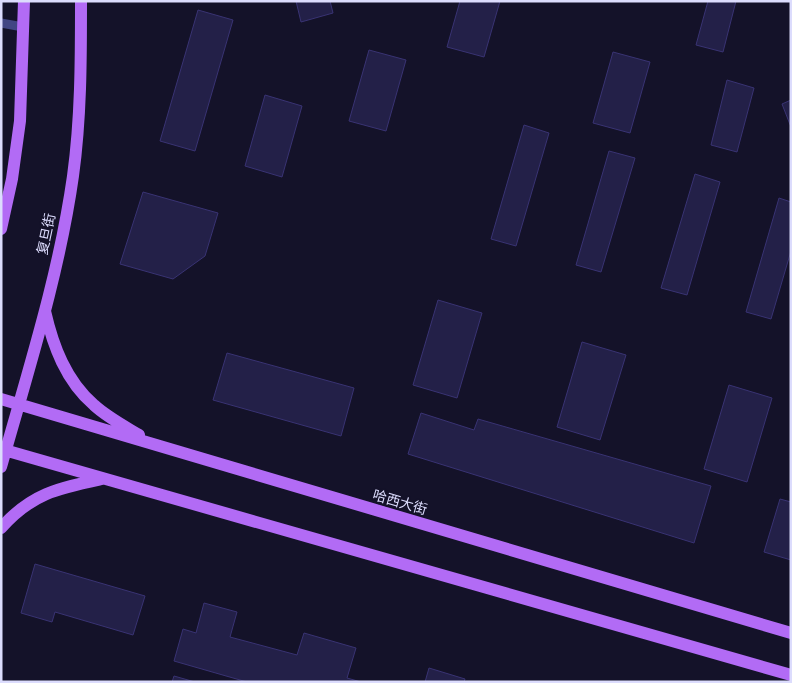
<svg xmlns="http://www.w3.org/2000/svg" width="792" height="683" viewBox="0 0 792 683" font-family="'Public Sans','Noto Sans SC',sans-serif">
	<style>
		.building { fill: #232048; stroke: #393373 }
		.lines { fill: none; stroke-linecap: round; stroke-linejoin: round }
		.lane { stroke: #414584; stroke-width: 9 }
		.primary { stroke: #b26bf5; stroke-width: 12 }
		.labels { text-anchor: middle; stroke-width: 4; stroke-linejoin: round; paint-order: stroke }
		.street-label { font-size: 14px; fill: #dcdcfd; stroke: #141229 }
	</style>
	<rect width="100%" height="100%" fill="#141229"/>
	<path class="building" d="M296,1H330L333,13L301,22Z
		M460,1H500L484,57L447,47Z
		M708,1H736L723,52L696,45Z
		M198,10L233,20L195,151L160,141Z
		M369,50L406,60L386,131L349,121Z
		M613,52L650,62L630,133L593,123Z
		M727,80L754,88L737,152L711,145Z
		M265,95L302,106L282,177L245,166Z
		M791,100V127L782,104Z
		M524,125L549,133L516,246L491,239Z
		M609,151L635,158L601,272L576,265Z
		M695,174L720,182L687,295L661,288Z
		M143,192L218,213L205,256L173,279L120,264Z
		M779,198L791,202V251L771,319L746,312Z
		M438,300L482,313L457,398L413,385Z
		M582,342L626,355L600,440L557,427Z
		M227,353L354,388L341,436L213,400Z
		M729,385L772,398L747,482L704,469Z
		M421,413L474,430L478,419L711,486L694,543L408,454Z
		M780,499L791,502V560L764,552Z
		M35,564L145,596L133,635L55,612L52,622L21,613Z
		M204,603L237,612L230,637L297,655L304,633L356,648L347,678L361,682H247L174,661L183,629L196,633Z
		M429,668L465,679L464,682H425Z
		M174,676L195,682H172Z"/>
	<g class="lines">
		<path class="lane" d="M1,23L23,27"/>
		<path class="primary" d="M1,229L12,179L20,121L24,1
			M45,311C53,346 66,381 94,405C107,417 124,426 139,435
			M1,399L791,633
			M1,449L791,675
			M1,467C28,371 59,275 73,176C81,118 81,60 81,1
			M1,528C32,493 59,488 102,479"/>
	</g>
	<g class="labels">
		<g class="street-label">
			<text transform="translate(46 234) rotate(-78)" y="5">复旦街</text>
			<text transform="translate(400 502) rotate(16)" y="5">哈西大街</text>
		</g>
	</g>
	<rect width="792" height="683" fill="none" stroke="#dcdcfd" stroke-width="5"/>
</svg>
